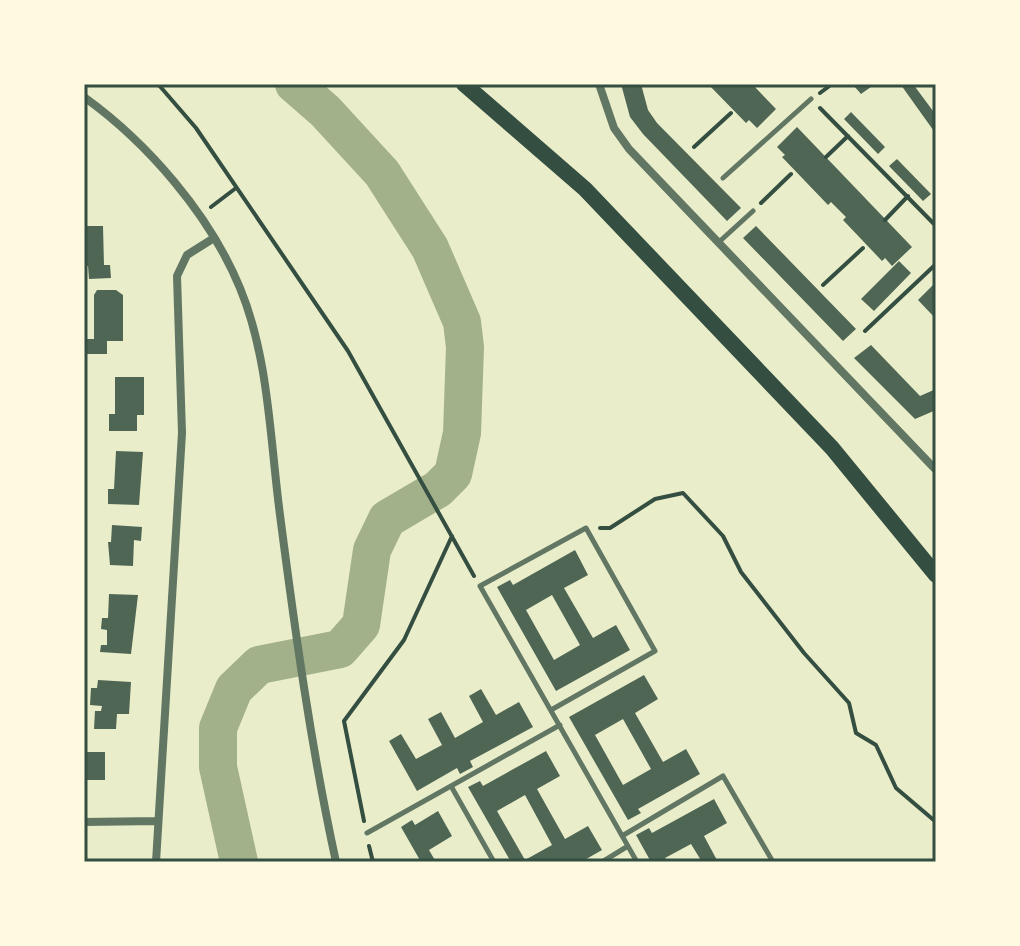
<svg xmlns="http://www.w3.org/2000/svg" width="1020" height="946" viewBox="0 0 1020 946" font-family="'Open Sans',sans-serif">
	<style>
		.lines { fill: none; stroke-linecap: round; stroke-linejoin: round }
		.river { stroke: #a3b18a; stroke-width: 38 }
		.building { fill: #4f6655; fill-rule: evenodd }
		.path { stroke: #344e41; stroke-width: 4 }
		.service { stroke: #617663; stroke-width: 5 }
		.minor { stroke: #617663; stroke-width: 8 }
		.secondary { stroke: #344e41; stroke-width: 16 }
		.neatline { fill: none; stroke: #344e41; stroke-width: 3 }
	</style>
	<rect width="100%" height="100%" fill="#e9edc9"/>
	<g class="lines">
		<path class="river" d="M239,862L218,767V728L234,689L259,665L340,649L361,625L372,550L387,519L438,489L453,474L462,433L465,347L462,322L430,248L382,173L325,111L294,84"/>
	</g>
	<path class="building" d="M621,84H641L648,110L657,123L741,208L727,221L643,134L630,117Z
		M708,84H752L776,109L757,128L749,120L746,123Z
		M857,84H875L861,94L854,86Z
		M913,84L936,115V134L901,85Z
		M851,112L885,147L878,154L844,119Z
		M797,127L912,247L892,266L885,258L882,261L843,220L846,217L831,202L828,205L782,157L785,155L777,147Z
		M897,159L931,194L923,201L889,166Z
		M84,226H103L104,265H110L111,278L89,279L88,266H84Z
		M756,226L856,329L843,341L743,238Z
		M899,261L911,273L874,311L861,299Z
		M936,282V319L918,300Z
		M97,290H116L123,295V341H107V354H85L84,339H94V295Z
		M871,345L920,396L936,389V410L915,419L854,358Z
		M115,377H144V415H137V431H109V414H115Z
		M116,451L143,452L139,505L108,504V489H114Z
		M112,525L142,527L141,541L134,540L133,566L110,565L108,542H111Z
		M575,550L588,575L564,588L593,638L616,625L630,650L556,691L497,587L510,580L513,585ZM552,595L580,645L554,660L526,610Z
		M109,594L138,595L131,654L100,652L101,645H107V630L101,629L102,618H108Z
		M644,675L658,699L635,713L663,762L686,749L700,774L638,809L641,813L628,820L569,717ZM623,719L651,769L623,785L595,735Z
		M98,680L131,682L129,714H117L116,729H94L95,711H101L102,706L90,705L91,688H97Z
		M481,689L496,715L519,702L533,727L470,761L473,767L460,774L457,768L417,791L389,741L401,734L416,759L442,745L428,719L441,712L455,738L483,722L469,696Z
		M546,751L560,776L537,789L565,839L588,826L602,850L581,862H511L468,787L480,781L483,786ZM525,795L552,845L525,860L497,811Z
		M84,752H105V780H84Z
		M714,799L727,823L704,836L718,862H702L691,844L665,858L667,862H651L636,835L649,828L652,833Z
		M438,811L452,836L429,850L436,862H421L401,827L412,820L415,825Z"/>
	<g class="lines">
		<path class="path" d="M158,84L196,128L348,351L474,576
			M820,93L832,84
			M820,108L936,226
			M694,147L731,113
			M826,157L848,136
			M761,203L791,174
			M211,207L236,188
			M885,220L908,196
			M823,285L863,248
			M865,331L936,264
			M600,528H610L655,499L683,493L723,536L741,572L804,653L849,703L856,733L876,745L896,788L936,822
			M364,821L344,721L404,640L452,536
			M369,846L373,862"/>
		<path class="service" d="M723,178L811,99
			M719,242L753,211
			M551,710L655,651L586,528L480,586L637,862
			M451,786L494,862
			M367,833L560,725
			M622,836L723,776L773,862
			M602,862L628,846"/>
		<path class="minor" d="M599,84L614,128L629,149L936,470
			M84,97C148,143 210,215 240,288C269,358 270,440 280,515C295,631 311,747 336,862
			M84,822L158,821
			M156,862L182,433L177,276L187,255L214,238"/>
		<path class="secondary" d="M464,84L585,189L832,448L936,575"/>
	</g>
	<rect width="1020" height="946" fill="none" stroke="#fefae0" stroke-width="172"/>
	<rect x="86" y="86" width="848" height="774" class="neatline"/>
</svg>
